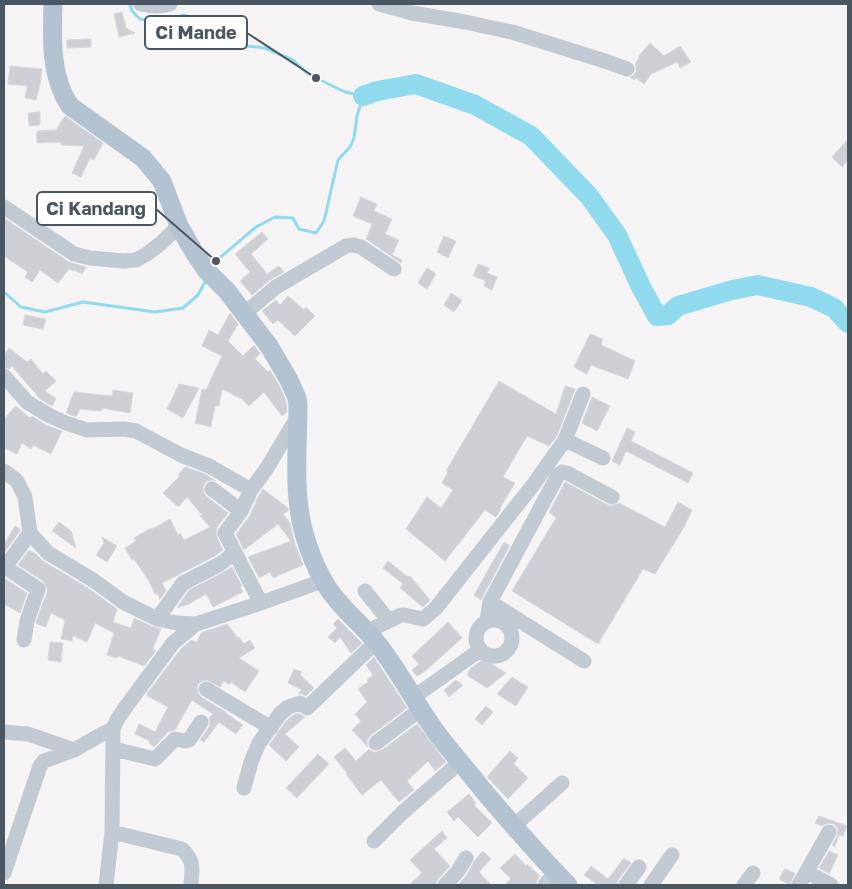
<svg xmlns="http://www.w3.org/2000/svg" width="852" height="889" viewBox="0 0 852 889" font-family="'Golos Text',sans-serif">
	<style>
		.lines { fill: none; stroke-linecap: round; stroke-linejoin: round }
		.stream { stroke: #90daee; stroke-width: 3 }
		.river { stroke: #90daee; stroke-width: 20 }
		.building { fill: #cdcfd5; stroke: #d7d9de }
		.minor { stroke: #c1cad2; stroke-width: 15 }
		.major { stroke: #b3c2d1; stroke-width: 19 }
		.leader { fill: none; stroke: #4a5661; stroke-width: 2 }
		.callout-dot { fill: #4a5661; stroke: #fff; stroke-width: 2 }
		.callout { fill: #fff; stroke: #4a5661; stroke-width: 2 }
		.callout-label { font-size: 18px; text-anchor: middle; font-weight: bold; fill: #4a5661 }
	</style>
	<rect width="100%" height="100%" fill="#f5f3f3"/>
	<g class="lines">
		<path class="stream" d="M130,4L132,11L140,19L157,22L184,15L207,25L229,40L238,45L265,48L293,60L307,73L316,78L345,92L363,96L357,116L354,138L350,147L338,160L324,221L316,233L299,229L293,218L275,217L256,227L216,261L213,268
			M4,292L21,307L45,312L83,302L155,312L183,308L198,295L206,280"/>
		<path class="river" d="M363,96L377,91L416,84L475,105L531,136L589,196L617,235L641,287L657,316L668,315L678,306L732,290L758,285L811,297L834,308L848,323"/>
	</g>
	<path class="building" d="M122,12L126,28L135,33L119,37L114,14Z
		M91,39V47L67,48V40Z
		M650,43L664,56L680,46L691,62L680,68L677,62L651,74L644,84L636,78L634,80L630,77L633,76L636,72V68L635,64L639,58L638,57Z
		M10,66L42,69L40,85L36,100L25,98L27,86L8,84Z
		M40,112V125L29,126L28,113Z
		M65,116L103,143L94,160L90,158L81,177L72,173L84,146L61,145V142L37,143V131L56,130Z
		M848,139V160L842,167L832,157Z
		M361,197L377,204L374,211L392,219L385,234L399,240L392,255L402,260L401,263L366,239L372,224L353,216Z
		M4,218L69,262L86,267L82,274L74,270L73,271L69,269L58,283L40,270L32,282L25,277L28,272L4,256Z
		M262,232L268,239L251,254L267,274L279,266L284,272L270,280L252,295L240,281L250,272L235,254Z
		M444,236L456,241L448,258L437,252Z
		M478,264L489,268L487,273L497,277L492,290L484,286L486,281L473,276Z
		M427,268L436,274L427,289L418,283Z
		M451,293L462,300L454,312L444,305Z
		M288,296L304,310L306,307L315,316L295,336L278,320L273,324L262,311L276,300L280,305Z
		M230,313L238,324L228,341L243,356L254,345L260,353L255,359L268,372L270,370L279,385L286,401L287,412L282,416L264,392L249,406L242,399L222,389L219,406H215L211,427L195,423L202,389L206,390L222,356L202,346L209,330L218,335Z
		M25,315L46,319L43,329L23,325Z
		M590,334L603,339L601,345L635,361L628,379L591,365L587,374L574,367Z
		M9,348L27,362L31,359L43,374L46,371L56,381L45,391L56,399L52,406L40,399L12,366L9,369L4,367V355Z
		M499,381L556,414L565,386L575,389L557,436L549,446L527,436L503,477L515,483L500,508L501,509L498,514L496,517L485,510L445,561L406,529L427,497L441,508L453,490L442,483L448,472L446,471Z
		M179,384L199,388L183,418L167,409Z
		M113,390L133,393L130,413L102,408L101,411L80,409L76,417L66,413L74,392L112,396Z
		M592,397L610,406L597,431L582,423Z
		M16,406L30,418L32,416L46,425L62,431L51,454L33,445L31,449L22,443L17,454L4,448V419Z
		M627,428L635,432L631,441L693,473L688,483L626,451L620,465L612,461Z
		M185,467L205,474L216,481L213,480L208,481L204,484L203,488L204,493L206,496L228,513L217,527L216,532L217,537L223,550L215,556L162,583L166,591L160,599L157,593L155,594L149,581L134,559L132,560L125,548L136,541L134,538L151,528L152,529L170,519L178,535L180,533L184,540L210,527L200,516L202,515L187,497L178,507L163,493L180,476L178,475Z
		M565,482L608,505L613,506L619,503L665,527L678,502L692,510L684,527L655,574L643,569L598,644L512,591L556,518L549,512Z
		M263,489L288,508V511L283,514L290,523L295,544L303,565L273,578L270,572L259,578L248,557L291,541L278,524L244,550L236,534L249,517L254,506L257,503L255,502Z
		M59,522L71,531L76,548L52,531Z
		M15,526L20,529V531L4,553V545Z
		M102,537L117,546L107,562L96,555L104,543Z
		M504,542L510,545L481,600L474,595Z
		M29,550L36,554L43,561L88,588L117,609L113,622L131,628L134,618L153,627L161,629L154,646L153,649L156,651L144,666L118,656L117,658L107,655L114,633L95,623L87,642L73,636L72,641L61,639L65,620L51,613L46,627L37,624L36,622L47,592V588L43,581L18,565Z
		M388,561L408,577L410,576L430,600L423,607L400,588L403,584L383,568Z
		M232,567L242,586L240,587L243,592L213,607L206,594L189,604L177,608L189,590L224,572Z
		M4,578L27,593L20,613L4,604Z
		M338,619L362,643L351,653L340,637L335,643L328,637L337,628L333,624Z
		M448,622L462,638L424,672L417,676L412,670L419,664L412,656Z
		M227,624L238,638L239,637L244,644L250,640L255,648L239,658L259,671L245,692L231,682L229,685L224,681L220,687L207,680L202,681L198,684L197,689L198,693L201,697L226,712V713L243,725L236,734L219,722L204,742L200,740L209,727L210,722L209,718L213,714L192,700L175,730L168,732L154,747L149,743L150,741L135,734L139,724L155,732L168,707L146,695L180,650L191,640L197,642L201,633L203,632Z
		M50,642L63,643L61,662L48,660Z
		M374,657L407,708L370,736L367,740V744L368,747L352,730L361,721L355,714L367,702L358,689L368,682L367,680L373,675L366,665Z
		M484,659L506,673L487,688L467,675L471,668Z
		M294,669L302,672L300,675L314,688L306,696L302,694H298L302,690L288,683Z
		M512,677L528,687L516,706L497,694Z
		M456,680L463,685L449,697L444,690Z
		M486,706L493,712L482,725L475,719Z
		M298,713L305,717L285,734L299,747L286,761L269,745L287,720L293,715Z
		M417,724L446,762L435,771L428,761L407,781L414,790L399,802L381,780L362,795L346,774L347,773L334,757L345,748L356,761L369,749L373,752H377L382,750Z
		M510,751L518,758L514,764L528,778L508,799L487,777Z
		M318,754L329,764L297,798L286,788Z
		M469,794L476,803L474,805L492,823L478,837L458,817L454,821L447,812Z
		M819,816L847,826L843,836L839,835L835,847L832,845L837,836L838,831L837,828L834,824L829,823L825,824L822,826L815,823Z
		M442,831L447,838L434,849L450,866L438,879L436,885H409L422,873L410,860Z
		M483,851L491,859L479,872L491,885H458L466,876L475,860Z
		M829,851L838,855L830,872V874L819,868Z
		M515,854L526,866L527,864L540,876L537,880L536,885H504L511,879L500,868Z
		M624,858L631,863L618,880L617,885H598L584,875L591,866L608,879Z
		M785,869L795,873L790,885L779,879Z"/>
	<g class="lines">
		<path class="minor" d="M141,4C150,6 162,7 170,4
			M379,4L412,13L465,22L512,32L605,61L627,69
			M4,207L74,254L90,258L124,261L136,260L147,254L160,244L179,226
			M244,314L276,287L346,246L354,245L361,247L394,269
			M4,376L27,402L50,416L66,423L87,430L124,429L136,431L181,455L209,466L251,490L267,468L298,416
			M565,440L603,458
			M4,471L17,481L25,497L30,533L48,553L93,580L123,602L157,619L177,623L196,624L261,603L322,581
			M212,489L241,511
			M251,490L241,511L225,533L249,580L261,603
			M365,591L389,621
			M490,602L584,661
			M157,619L183,583L220,564L228,558L234,551
			M476 638a18 18 0 1 1 36 0a18 18 0 1 1-36 0Z
			M487,621L490,602L558,475L562,472L567,473L612,497
			M366,631L372,629L401,615H404L423,619L436,608L533,485L565,440L583,394
			M24,640L27,621L38,589L5,567L30,533
			M206,689L271,728
			M414,697L480,650
			M4,732L28,734L74,750
			M376,743L421,709
			M114,749L155,759L175,739L185,741L189,740L201,722
			M244,788L251,762L259,743L280,714L288,707L300,703L307,708L376,642
			M514,826L562,783
			M112,832L182,849C195,862 192,868 191,885
			M374,841L402,813L460,762
			M807,872L831,885
			M4,873L38,772L40,766L44,761L74,750L104,733L113,729L117,720L125,708L173,643L196,624
			M106,885L112,832L113,729
			M445,885L458,871L466,858
			M545,885L555,872
			M626,885L639,867
			M651,885L672,855
			M744,885L753,873
			M799,885L829,832"/>
		<path class="major" d="M53,4C52,38 50,77 70,106L143,158L162,181L179,226L194,252L206,270L227,291L269,346L289,380L297,398L298,404C298,449 292,497 306,540C313,562 322,583 337,600C349,615 364,627 376,642C400,671 416,706 439,736C453,754 468,771 482,789C510,822 538,855 568,885"/>
	</g>
	<path class="leader" d="M316 78L247 33M216 261L156 209"/>
	<g class="callout-dot">
		<circle cx="316" cy="78" r="5"/>
		<circle cx="216" cy="261" r="5"/>
	</g>
	<g class="callout">
		<rect x="145" y="16" width="102" height="33" rx="5"/>
		<rect x="37" y="192" width="119" height="33" rx="5"/>
	</g>
	<g class="callout-label">
		<text x="196" y="39">Ci Mande</text>
		<text x="96" y="215">Ci Kandang</text>
	</g>
	<rect width="852" height="889" fill="none" stroke="#4a5661" stroke-width="10"/>
</svg>
